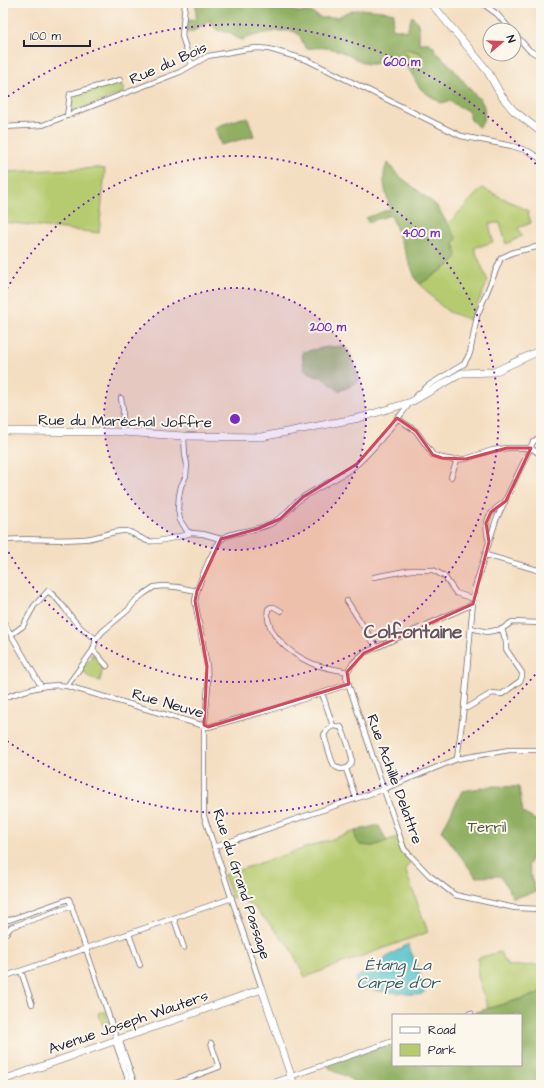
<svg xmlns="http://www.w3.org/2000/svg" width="544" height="1088" viewBox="0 0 544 1088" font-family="'Architects Daughter',sans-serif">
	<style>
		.green { fill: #b6cb6f; stroke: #6c7655 }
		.forest { fill: #90af62; stroke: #59684e; fill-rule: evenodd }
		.water { fill: #54c1ca; stroke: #3b7282 }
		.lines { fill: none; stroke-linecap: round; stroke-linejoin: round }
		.street-casing { stroke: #6c646a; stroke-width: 6 }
		.secondary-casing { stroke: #6c646a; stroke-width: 8 }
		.street { stroke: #fff; stroke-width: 4.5 }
		.secondary { stroke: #fff; stroke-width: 7 }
		.marked { fill: #d1495b; fill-opacity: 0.2; stroke: #d1495b; stroke-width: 3; stroke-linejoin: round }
		.ring { fill: none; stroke: #7b2cbf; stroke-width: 2; stroke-dasharray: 2 4 }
		.labels { text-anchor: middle; stroke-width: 4; stroke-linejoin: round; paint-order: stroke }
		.street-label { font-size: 15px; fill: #22223b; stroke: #fbf7ec }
		.park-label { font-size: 15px; fill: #4e554b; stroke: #fbf7ec }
		.water-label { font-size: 16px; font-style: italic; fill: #345a6d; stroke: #fbf7ec }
		.district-label { font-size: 19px; font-weight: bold; fill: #685362; stroke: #fbf7ec }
		.centre { fill: #7b2cbf; stroke: #fbf7ec; stroke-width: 2 }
		.ring-label { font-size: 12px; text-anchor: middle; font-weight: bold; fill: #7b2cbf; stroke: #fbf7ec; stroke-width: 4; stroke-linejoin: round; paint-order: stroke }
	</style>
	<rect width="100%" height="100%" fill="#fbf7ec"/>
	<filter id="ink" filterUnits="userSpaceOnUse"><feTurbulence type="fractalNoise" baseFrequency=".025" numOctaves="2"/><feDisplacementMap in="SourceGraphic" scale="8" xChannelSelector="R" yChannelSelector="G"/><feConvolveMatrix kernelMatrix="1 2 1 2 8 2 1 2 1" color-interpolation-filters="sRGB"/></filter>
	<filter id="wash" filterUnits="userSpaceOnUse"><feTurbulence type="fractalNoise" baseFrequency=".012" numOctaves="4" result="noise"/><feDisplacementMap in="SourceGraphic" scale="16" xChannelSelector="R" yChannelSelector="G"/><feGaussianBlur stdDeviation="0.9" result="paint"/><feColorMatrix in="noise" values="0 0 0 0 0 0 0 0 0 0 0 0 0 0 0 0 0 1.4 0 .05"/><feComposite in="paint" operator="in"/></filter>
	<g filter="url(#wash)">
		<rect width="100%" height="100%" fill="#f4dec1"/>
		<path class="green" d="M404,48L421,53L422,59L420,62C411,64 409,56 403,50V49Z
			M120,80L124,92L72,112L69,110L71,95Z
			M99,168L105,169L99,233L3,222V172Z
			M482,188L527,210L531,223L518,228L522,236L506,244L500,223H489L493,242L474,248L488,281L470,320L449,312L439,304L420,284L451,264L456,248L453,242L457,239L447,225Z
			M90,655H94L103,666L100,681L89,678L85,672L79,669L82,664L85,666L92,657Z
			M356,831C354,837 357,840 361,845L373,846L399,836L404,849L413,859L405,869L428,932L305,977L290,947L254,907L237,897L232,898L224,875Z
			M500,952L508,966L541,965V993L488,1009L478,976V958Z
			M105,1011L109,1024L103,1026L98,1013Z"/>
		<path class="forest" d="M196,3H235L240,6L244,5V3H279L291,10L299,12H311L321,18L338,17L347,12L361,9L383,11L394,13L392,28L407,31L412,16C421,23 419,32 419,43H429L434,47L435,51C449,63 457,73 469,88C473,94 480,97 483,104C486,111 484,119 481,126L478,127L471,120L468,111L449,101L441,103C435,99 427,94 421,89C414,82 413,70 403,64C388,54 382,65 368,64C361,63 355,58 348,55C336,48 320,46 307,49C302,44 302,37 297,33C287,27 252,35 242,40L235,37L231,33L217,30L212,24L208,22C202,27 193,33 184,32L187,21L196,19ZM403,48L421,53L422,59L420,62C411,64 407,55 403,48Z
			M242,118H248L254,136L221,145L215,128L218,126Z
			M388,163L397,174L436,205L457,239L453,242L457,256L451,264L420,284L416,280L391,215L368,222L366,218L390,209C387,195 379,176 388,163Z
			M344,346L349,351L359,380L349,387L339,391L322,377L314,376L304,369L302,352L327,347Z
			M494,786L519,787L523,813L541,823V836L528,866L536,892L513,898L501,876L476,877L442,831L462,791Z
			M374,826H379L387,841L373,846L360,845C357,840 354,837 356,831Z
			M541,993V1085H357L346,1076L335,1072L328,1067L330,1063L393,1041V1065H521V1015H466Z"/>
		<path class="water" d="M408,944L425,987V991L422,994L417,995L363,989L355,981L356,978L390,955Z"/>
	</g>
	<g filter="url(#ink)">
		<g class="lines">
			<defs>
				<path id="street" d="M185,3L182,36L190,61L193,64
					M453,3L461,4L476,3
					M482,3L497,14L511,30
					M514,33L529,50L541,57
					M67,116L70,94L120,80
					M3,127L43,125L180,72L208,56L247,49L259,48L269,49L307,60L461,136L512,146L528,151L541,159
					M415,397L429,385L464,364L470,353L477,316L501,258L514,252L541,246
					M121,398L123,410L122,432
					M397,418L416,431L433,455L442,458L453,460L466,459L493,450L507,448H531L541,455
					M184,436L185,455L187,464L186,476L181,486L179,496L178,509L180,520L187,531L191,533L203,534L221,539
					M451,477L457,460
					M3,540C30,538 57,541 83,539C98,539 111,530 126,531C133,532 140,539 148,541C157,543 181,536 191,533
					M489,542C483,522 487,513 505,502
					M486,555L541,571
					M374,577L411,570H433L444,576L456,593L474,599
					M347,601L369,635L376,647
					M473,604L364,653C356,660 348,666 346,677L404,849L429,875L455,895L515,908L541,909
					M281,611L274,607H271L268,609C264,634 291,654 311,663C322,668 336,669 347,672
					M3,621L41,686
					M502,629L512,622L541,623
					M12,634L23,626L34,606L48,591C64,603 67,614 80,627C85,632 91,635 96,639
					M93,650L107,666
					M67,686L93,650L96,639L103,631L128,610L136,600L145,593L154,587L164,586L177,587L197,591
					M322,693L333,726L341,727C344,734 352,753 352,760C352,769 340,772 334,765C331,761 326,741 324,735L328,729L333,726
					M3,698C24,691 44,683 67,686L208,727L270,710L349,684
					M464,707L467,708L492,693L502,694L520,681L522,677V673L506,649V642L502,629L487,632L471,628
					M457,759L464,707L474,590L496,520L533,442L541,436
					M346,769L356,798
					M214,847L384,789L457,759L509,750H541
					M3,919L9,920L69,899L117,1040
					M174,919L184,948
					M3,934L6,933L11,927L72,906
					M129,934L140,965
					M21,971L32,1004
					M3,977L232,898
					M262,989L204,816V725L205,721L208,686L207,666L195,601C197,586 211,552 221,540C228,531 260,531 272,523C277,520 283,517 287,512C292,507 295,502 302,498C320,486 340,478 356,465C376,448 394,423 410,403
					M466,1015L471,1013
					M119,1039L135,1085
					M115,1041L130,1085
					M171,1085L219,1067L211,1043
					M266,1085L393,1041"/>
				<path id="secondary" d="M431,3L477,58L488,72L501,95L513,110L541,132
					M3,431L122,432L184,436L261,437L359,418L411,402L462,373L494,372L541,350
					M3,1080L262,989L294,1085"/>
			</defs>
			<use href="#street" class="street-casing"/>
			<use href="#secondary" class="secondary-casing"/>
			<use href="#street" class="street"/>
			<use href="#secondary" class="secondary"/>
		</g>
	</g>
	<path class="marked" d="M397,418L416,431L433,455L442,458L466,459L507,448H531L506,501L491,512L486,523L489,542L473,604L364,653L347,672L349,684L208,727L204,725L207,666L195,601L197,591L221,539L257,529L280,519L303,497L357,464Z"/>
	<circle cx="235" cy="419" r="131" fill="#7b2cbf" fill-opacity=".12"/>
	<g class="ring">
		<circle cx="235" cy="419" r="131"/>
		<path d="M4 294A263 263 0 1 1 4 544"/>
		<path d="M539 670A394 394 0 0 1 3 738M3 100A394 394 0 0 1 539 168"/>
	</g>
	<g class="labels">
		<g class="street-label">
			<text transform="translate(168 63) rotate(-24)" y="5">Rue du Bois</text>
			<text transform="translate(125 421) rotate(1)" y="5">Rue du Maréchal Joffre</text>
			<text transform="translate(168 703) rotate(16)" y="5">Rue Neuve</text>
			<text transform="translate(395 779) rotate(70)" y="5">Rue Achille Delattre</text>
			<text transform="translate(242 884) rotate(72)" y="5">Rue du Grand Passage</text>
			<text transform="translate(128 1022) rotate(-19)" y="5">Avenue Joseph Wauters</text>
		</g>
		<g class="park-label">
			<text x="487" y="832">Terril</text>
		</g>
		<g class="water-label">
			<text x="398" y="970">Étang La<tspan x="398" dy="18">Carpe d'Or</tspan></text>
		</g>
		<g class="district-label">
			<text x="413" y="638">Colfontaine</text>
		</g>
	</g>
	<circle cx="235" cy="419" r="6" class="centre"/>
	<g class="ring-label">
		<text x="402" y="66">600 m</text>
		<text x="421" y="237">400 m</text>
		<text x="328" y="331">200 m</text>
	</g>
	<rect width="544" height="1088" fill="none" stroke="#fbf7ec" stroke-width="16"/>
	<rect x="392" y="1014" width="130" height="52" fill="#fbf7ec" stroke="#a4a2a5"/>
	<rect x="400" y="1027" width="20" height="6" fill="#ffffff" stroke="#a4a2a5"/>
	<text x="428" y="1034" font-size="12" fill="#22223b">Road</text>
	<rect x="400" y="1044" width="20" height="12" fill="#b6cb6f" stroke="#a4a2a5"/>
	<text x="428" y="1054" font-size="12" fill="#22223b">Park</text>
	<g transform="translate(502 42) rotate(71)"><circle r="19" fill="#fbf7ec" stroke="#a4a2a5"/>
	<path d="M0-3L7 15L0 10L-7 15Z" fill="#d1495b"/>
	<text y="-6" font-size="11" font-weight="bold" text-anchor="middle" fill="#22223b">N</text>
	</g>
	<path d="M24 40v6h66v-6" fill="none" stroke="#22223b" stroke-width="2"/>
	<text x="30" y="40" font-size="12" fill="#22223b" stroke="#fbf7ec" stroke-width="3" paint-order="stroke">100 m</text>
</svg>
